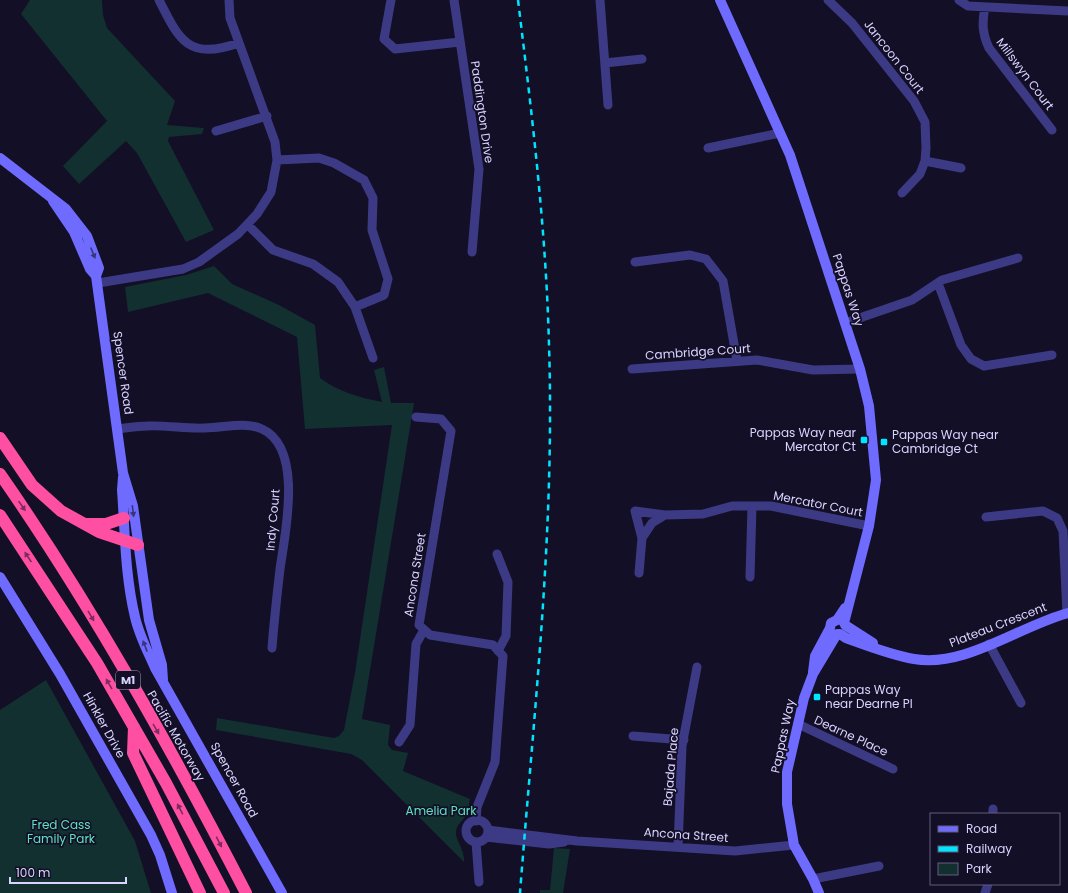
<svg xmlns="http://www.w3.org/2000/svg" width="1068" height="893" viewBox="0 0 1068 893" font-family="Poppins,sans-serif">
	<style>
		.green { fill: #12302f }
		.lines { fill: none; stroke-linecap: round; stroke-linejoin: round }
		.street { stroke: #3d3a85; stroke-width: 9 }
		.secondary { stroke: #6f6bff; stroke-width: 10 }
		.highway { stroke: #ff4fa3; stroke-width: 12 }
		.rail { stroke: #00e5ff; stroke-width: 2.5; stroke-dasharray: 6 5; stroke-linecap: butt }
		.oneway { fill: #38347d }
		.oneway2 { fill: #7d2c5e }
		.poi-dot { fill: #00e5ff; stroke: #130f26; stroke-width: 1.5 }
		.labels { text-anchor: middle; stroke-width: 3.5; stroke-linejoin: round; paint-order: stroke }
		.shield { fill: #130f26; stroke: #9e99be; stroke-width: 1 }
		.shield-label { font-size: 11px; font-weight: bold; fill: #d9d4ff }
		.street-label { font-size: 12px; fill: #d9d4ff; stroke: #130f26 }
		.poi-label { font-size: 12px; fill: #d9d4ff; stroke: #130f26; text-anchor: start }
		.park-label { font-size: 12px; fill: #5fe0c0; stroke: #130f26 }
	</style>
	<rect width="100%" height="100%" fill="#130f26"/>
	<path class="green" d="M30,0H102L103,15L107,28L175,101L167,125L204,128L202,134L169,137L168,141L214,230L186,242L137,153L126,141L79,184L63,166L107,121L21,14Z
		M214,266L232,284L279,305L315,325L320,378C337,391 361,398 382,402L374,370L384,367L391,403H414L362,719L390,725L388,745L392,750L408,753L403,771L470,799C469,804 468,813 465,817C461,823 456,825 456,833C456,841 465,850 464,862L362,760L351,754L216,730L217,718L334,738L339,736L344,730L355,673L392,425L305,429L297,337L208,293L128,312L125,287L186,275Z
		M46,680L135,841L151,893H0V710Z
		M554,848L570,849L563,893H540V890H550Z"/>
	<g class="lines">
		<path class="street" d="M159,0C180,42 189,60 239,43
			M391,0L384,39L395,49L460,42
			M454,0L479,169L472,252
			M600,0L608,105
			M828,0L852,23L914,101L925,122L926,148L925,161L920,174L902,193
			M959,0L968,6L1068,11
			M985,7C982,23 982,33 989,48L1052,130
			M605,63L642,59
			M216,131L267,116
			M708,148L780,133
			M277,160L319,158L334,163L364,180L373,198L372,230L388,279L384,295L355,307
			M925,161L961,168
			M248,225L273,250L313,264L338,282L355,307L373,358
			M635,262L690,255L706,259L723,281L737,361
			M98,283L183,269L199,262L238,234L257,214L271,192L277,160L275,142L230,18L229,0
			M938,283L961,345L971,359L984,366L1052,355
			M845,323L912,300L942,280L1018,258
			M632,369L757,360L813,370L860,369
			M416,417L441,419L451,431L419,625L430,635L493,645L503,656L495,762L477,807L476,821
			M117,429C127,428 137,426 147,426C167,425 186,429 205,428C224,428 244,421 262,429C304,448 285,534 280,569C277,595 274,621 272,648
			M986,517L1043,511L1057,518L1063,531L1067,613
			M642,538L635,511L665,515
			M497,554L508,582L506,636L498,651
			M639,573L642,538L652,523L665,515L703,514L732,506H771L869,526
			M750,577L752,506
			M989,644L1021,703
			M798,724L893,769
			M633,736L684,740
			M399,742L410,725L416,644L424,630
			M993,814V809
			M466 831a11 11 0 1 1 22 0a11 11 0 1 1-22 0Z
			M488,830L577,841L735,851L794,845
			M486,837L549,844L564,842
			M476,842L479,882
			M678,847L682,746L697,667
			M813,879L879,866
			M985,893L988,884"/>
		<path class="secondary" d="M720,0L790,155L860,369L869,406L876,480L869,526L844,623
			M0,158L66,209L87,236L99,268L96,276
			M53,201L74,232L90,269L96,276L123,473L133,506L149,620L162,665L163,680
			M123,477L122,490C125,532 125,576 135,617C139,635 148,652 155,668L282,893
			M0,577L60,674L151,835L160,855L172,893
			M845,625L873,643
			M840,634L846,638C868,646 891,655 914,659C965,668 1019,626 1068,613
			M813,672L815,656L830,628L831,623L837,620L845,608
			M819,893L813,879L794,845L787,804V772L804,698L813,674L837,634"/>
		<path class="highway" d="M0,438L32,485L61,511L99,532L138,545
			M0,474C92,606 172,750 246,893
			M0,515L97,663L166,783L224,893
			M87,524H106L124,518
			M134,727L133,753L200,893"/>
		<path class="rail" d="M518,0C532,115 546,229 549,345C555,528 534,711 520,893"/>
	</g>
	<defs><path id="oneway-solid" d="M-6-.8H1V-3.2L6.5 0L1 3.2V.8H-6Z"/></defs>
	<g class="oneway">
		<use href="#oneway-solid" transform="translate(93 253) rotate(68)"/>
		<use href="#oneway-solid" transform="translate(133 511) rotate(83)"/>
		<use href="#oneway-solid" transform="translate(145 646) rotate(-111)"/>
	</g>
	<g class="oneway2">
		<use href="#oneway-solid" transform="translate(22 506) rotate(55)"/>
		<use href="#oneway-solid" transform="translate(28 557) rotate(-124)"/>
		<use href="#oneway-solid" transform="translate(91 616) rotate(59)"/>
		<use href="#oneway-solid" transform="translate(109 684) rotate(-120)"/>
		<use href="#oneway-solid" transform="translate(156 729) rotate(60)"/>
		<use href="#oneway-solid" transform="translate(180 809) rotate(-118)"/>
		<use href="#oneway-solid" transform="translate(219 842) rotate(63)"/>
	</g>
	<g class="poi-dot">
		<rect x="860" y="436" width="8" height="8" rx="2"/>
		<rect x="880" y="438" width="8" height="8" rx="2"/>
		<rect x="813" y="693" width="8" height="8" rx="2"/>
	</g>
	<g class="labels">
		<rect class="shield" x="116" y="671" width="24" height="18" rx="3"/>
		<g class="shield-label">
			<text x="128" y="684">M1</text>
		</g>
		<g class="street-label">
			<text transform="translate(894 57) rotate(52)" y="4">Jancoon Court</text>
			<text transform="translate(1025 74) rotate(53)" y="4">Millswyn Court</text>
			<text transform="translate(482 112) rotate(82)" y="4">Paddington Drive</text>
			<text transform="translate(848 290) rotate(72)" y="4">Pappas Way</text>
			<text transform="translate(698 352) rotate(-4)" y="4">Cambridge Court</text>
			<text transform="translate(123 373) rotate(82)" y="4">Spencer Road</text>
			<text transform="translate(818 504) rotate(11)" y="4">Mercator Court</text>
			<text transform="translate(273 520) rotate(-85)" y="4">Indy Court</text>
			<text transform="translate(415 575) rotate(-81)" y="4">Ancona Street</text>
			<text transform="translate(998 625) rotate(-21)" y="4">Plateau Crescent</text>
			<text transform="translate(104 725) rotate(61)" y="4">Hinkler Drive</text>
			<text transform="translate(176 736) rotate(60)" y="4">Pacific Motorway</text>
			<text transform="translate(783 736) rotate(-78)" y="4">Pappas Way</text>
			<text transform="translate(851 736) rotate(25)" y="4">Dearne Place</text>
			<text transform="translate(671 767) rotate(-85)" y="4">Bajada Place</text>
			<text transform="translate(234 780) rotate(61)" y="4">Spencer Road</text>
			<text transform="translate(686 835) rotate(4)" y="4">Ancona Street</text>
		</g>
		<g class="poi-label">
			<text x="856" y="437" text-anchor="end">Pappas Way near<tspan x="856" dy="14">Mercator Ct</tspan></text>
			<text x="892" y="439">Pappas Way near<tspan x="892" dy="14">Cambridge Ct</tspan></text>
			<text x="825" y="694">Pappas Way<tspan x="825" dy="14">near Dearne Pl</tspan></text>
		</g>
		<g class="park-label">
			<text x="441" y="815">Amelia Park</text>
			<text x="61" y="829">Fred Cass<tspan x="61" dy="14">Family Park</tspan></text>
		</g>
	</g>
	<rect x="930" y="813" width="130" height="72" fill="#130f26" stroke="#625e7d"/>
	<rect x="938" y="826" width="20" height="6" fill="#6f6bff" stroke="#625e7d"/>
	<text x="966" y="833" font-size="12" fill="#d9d4ff">Road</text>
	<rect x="938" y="846" width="20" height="6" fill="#00e5ff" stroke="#625e7d"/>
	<text x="966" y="853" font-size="12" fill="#d9d4ff">Railway</text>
	<rect x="938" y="863" width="20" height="12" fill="#12302f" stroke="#625e7d"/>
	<text x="966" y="873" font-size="12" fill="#d9d4ff">Park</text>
	<path d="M10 877v6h116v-6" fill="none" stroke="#d9d4ff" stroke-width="2"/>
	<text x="16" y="877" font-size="12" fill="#d9d4ff" stroke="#130f26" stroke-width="3" paint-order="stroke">100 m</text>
</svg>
